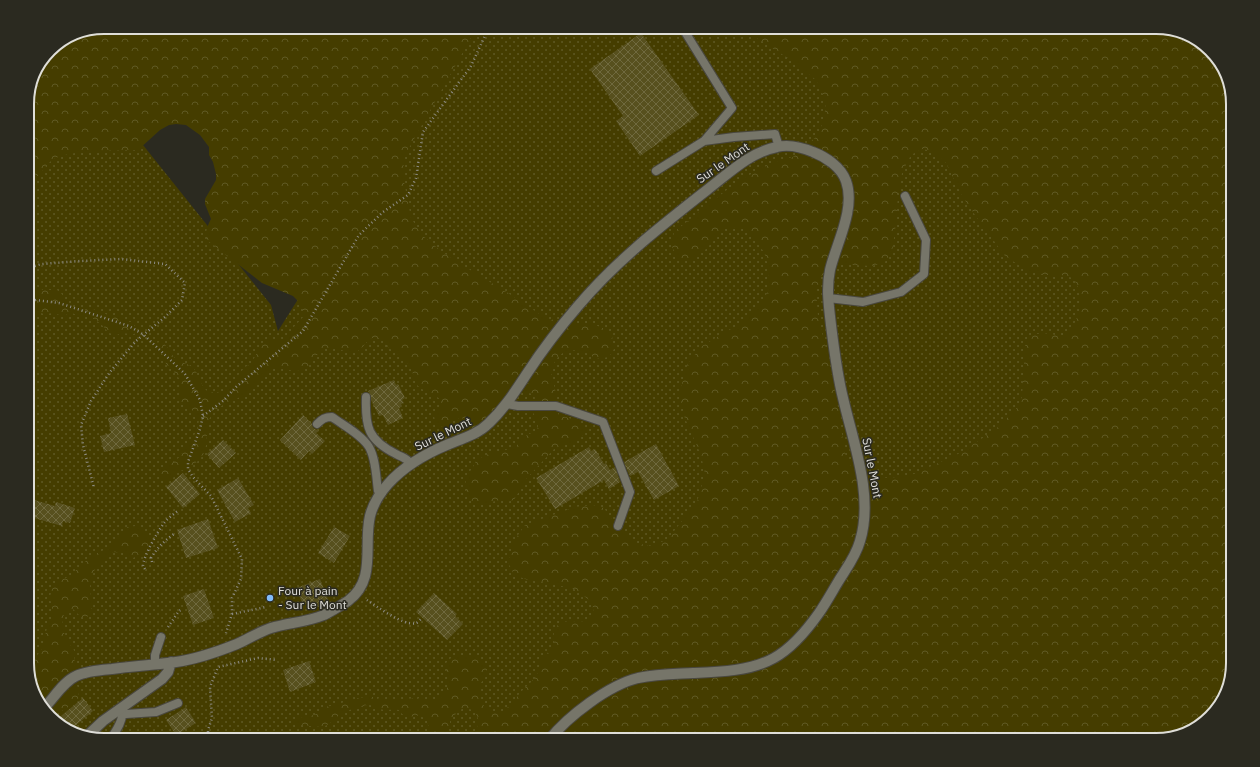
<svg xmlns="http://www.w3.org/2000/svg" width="1260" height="767" viewBox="0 0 1260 767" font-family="'IBM Plex Sans',sans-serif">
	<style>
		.grass { fill: url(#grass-dots) }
		.forest { fill: url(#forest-crowns); fill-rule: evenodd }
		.building { fill: url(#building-cross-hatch) }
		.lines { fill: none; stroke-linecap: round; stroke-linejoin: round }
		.lane-casing { stroke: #49473f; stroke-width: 10 }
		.street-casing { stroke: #49473f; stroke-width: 12 }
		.path { stroke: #8d8c84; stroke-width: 2.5; stroke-dasharray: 1 3; stroke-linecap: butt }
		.lane { stroke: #767569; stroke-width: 8 }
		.street { stroke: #767569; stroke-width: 10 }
		.poi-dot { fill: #82bcfa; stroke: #2b2a20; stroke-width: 1.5 }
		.labels { text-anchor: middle; stroke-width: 3; stroke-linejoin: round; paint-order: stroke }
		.street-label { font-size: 12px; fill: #dfded8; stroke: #2b2a20 }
		.poi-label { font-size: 12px; fill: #dfded8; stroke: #2b2a20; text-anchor: start }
		.rim { fill: none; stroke: #dfded8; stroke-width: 2 }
	</style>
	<defs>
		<pattern id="grass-dots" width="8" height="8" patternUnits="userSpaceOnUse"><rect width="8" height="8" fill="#453d00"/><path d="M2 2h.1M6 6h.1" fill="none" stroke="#5f5924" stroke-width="1.8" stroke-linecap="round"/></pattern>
		<pattern id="forest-crowns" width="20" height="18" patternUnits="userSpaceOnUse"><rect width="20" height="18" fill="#453d00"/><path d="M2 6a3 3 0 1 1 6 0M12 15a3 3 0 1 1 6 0" fill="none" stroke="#5f5924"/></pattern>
		<pattern id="building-cross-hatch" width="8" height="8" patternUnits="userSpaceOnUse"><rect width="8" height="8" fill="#57501e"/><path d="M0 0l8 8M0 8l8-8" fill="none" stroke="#6f693e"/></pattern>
	</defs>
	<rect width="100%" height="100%" fill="#2b2a20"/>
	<path class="grass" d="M470,27H977L1233,663L1223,702L1195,730L1156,740H104L65,730L37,702L27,668V99L50,49L75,33L95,85L271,305L278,331Z"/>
	<path class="forest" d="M104,27H477L404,157L403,176L411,218L422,235L441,251L467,268L508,293L547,319L598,326L609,331L612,336L614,349L609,357L596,359C580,346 557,346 552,370C551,378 555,386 556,394L552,399L557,412L559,415L572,419L579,423L585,430L583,435L574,442L555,448L527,478L514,500L506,502L500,500L491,502L486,505H475C468,497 462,485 468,475C471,469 474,467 476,460L493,452L506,450L517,445L527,435L536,431L538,427V423L531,408L535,398L533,394L519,391L509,407L472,429L469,420C458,416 452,420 443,427L438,426L435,421L434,416C454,399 434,397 422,389C418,387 415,382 414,377C409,360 402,358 389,348C385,344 383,339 378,338C368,335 364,349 356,352C346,355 337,345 327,348C316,351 313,366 302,370C291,374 284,365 273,368C261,372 258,384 249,391C239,400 224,402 215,411C198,426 218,451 191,466C186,469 182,471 177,471L173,478L166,484L163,481L159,474C166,460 168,467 176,460C181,457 182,451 184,446C193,440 199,429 199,418L191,409L181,402L179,396L181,382L177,375L166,364L165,359L162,354L152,348V345C166,336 168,352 175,358C181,363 189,363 194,369C199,375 200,383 205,389C209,394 217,392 223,392L232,384L239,374L245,367L251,364L259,349L260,345L265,341L271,340H284L290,336L292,329L304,316L302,305L293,296L262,283L208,241C204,233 207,227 211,219L205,204V199L216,180V174L213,162L209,155V147L200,135L186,125L176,124L169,125L160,130L138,150C118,151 66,149 51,161C46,165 43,170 39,176H32L27,173L28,167L31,161L27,158V99L50,49L75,33Z
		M739,27H1082V31C1090,34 1096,34 1101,27H1156L1195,37L1223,65L1233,99V663L1223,702L1195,730L1156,740H489L488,736L478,730L477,725L478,718L474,710L463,708L450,719V728L446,732L437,735L430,732L427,721L420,715C410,717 405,719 399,710C393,709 386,711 380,709C376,708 374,705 369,705C362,705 342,712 337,717C333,720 330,724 325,726C319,728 301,725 295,723L297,718L314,715L325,707L335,705L358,698L366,697H375L388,700L419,698L438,701C453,685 447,682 446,663L451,658L460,656L475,657L483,661L487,669L485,678L479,685C480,693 480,703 486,708C502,721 511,703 520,693C526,686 535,680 538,672C540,669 539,664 541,660C544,655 550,652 553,646C556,639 551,632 557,626C566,617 581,624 590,620C592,619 593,617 594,615L592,602L574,589L553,584L528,580L514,575L508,562L514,541L525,525L575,507L593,505L604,508L610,517L633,542L649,546L667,540L697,502L705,474L701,455L684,416L680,390L688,363L702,346L743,322L754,312L768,292L769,269L764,252L747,230L736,227L726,228L704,251L693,259L680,261L672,247L674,232L738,181L774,162L793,157L817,136L824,120L826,101L816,80L791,60ZM922,149L932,151L946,163L962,196L975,215L1005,256L1028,271L1046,275H1061L1073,278L1078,287L1081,308L1072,329L1062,336L1043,333L1032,335L1025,346L1022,397L1016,409L995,430L958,454L914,474L890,478L870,477L852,468L845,454L835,387L818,316L816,292L821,277L826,271L839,264L871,266L884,263L892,253L896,223L898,194L902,173L911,155Z
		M27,284L34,285L43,290H57L61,293L68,305L73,308L85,310L93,309L108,315H114L119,317L124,322H132L137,330V333L133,334L121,333L117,335L109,333L101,324L90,316L86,315H77L72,313L62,316L54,313L44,314L38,312L31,307L27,306Z
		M136,526L151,537V545L141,554L133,558L124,553L113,552L101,561L92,574L90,587L92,609L86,619L79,615L73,609L64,613L62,626L66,639L74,650L76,683L79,691L78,701L52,717L37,702L36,696L37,693L38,681L35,671L34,660L45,644V636L47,628L51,619L52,609L50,597L52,588L61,580L70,576L91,556L104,550L116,540L127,527Z"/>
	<path class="building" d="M641,33L699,115L640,156L616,121L623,116L590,69Z
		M394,380L396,385L398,384L405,398L402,400L404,403L401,404L402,406L399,408L403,418L388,425L383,415L379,416L371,400V395L368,391Z
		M127,414L135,445L104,452L100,436L111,433L108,418Z
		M303,415L312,424L313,428L319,431L316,433L325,441L312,454L309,451L301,460L280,440Z
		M223,440L236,453L219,468L207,454Z
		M656,444L679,486L654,500L638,472L630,476L624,462Z
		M589,447L591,451L595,449L604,464L606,463L610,470L615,467L620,482L609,489L604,480L555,509L536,478Z
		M183,473L200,494L183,508L166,487Z
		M238,478L254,505L248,508L251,513L235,522L217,490Z
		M27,498L55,506L56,502L75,508L70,523L63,521L62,526L27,516Z
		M208,519L218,548L186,558L177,530Z
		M334,527L350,536L334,563L318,553Z
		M320,579L329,602L310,610L307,603L303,605L296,588Z
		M204,589L214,618L193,625L183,596Z
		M434,593L457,614L455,616L463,624L447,640L416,612Z
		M309,661L316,682L290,692L283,670Z
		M83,698L93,711L69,731L65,730L56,720Z
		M186,707L196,723L176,735L166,720Z"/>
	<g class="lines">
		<defs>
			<path id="lane" d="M682,27L732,108L704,141L734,137L775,134L779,147
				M656,171L704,141
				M828,298L863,302L901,292L924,274L926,240L905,196
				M366,397C365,427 368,440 396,454C403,458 406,457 411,464
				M507,404L518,406H556L603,422L630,492L618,526
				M317,424C322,419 325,417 332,417C343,425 362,435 369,447C376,459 376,477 378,491L382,493
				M155,664V655L161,637
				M119,710L122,713L126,714L156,712L178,703
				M110,740C115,732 123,722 122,713"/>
			<path id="street" d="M44,708C54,698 63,682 76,676C86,671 101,670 112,669C133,666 155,665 176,662C197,659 217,652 237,644C248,639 259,632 271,628C288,623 307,622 324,615C332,611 340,606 348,601C377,580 363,545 370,516C373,504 380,493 388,484C404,466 427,453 449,444C464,438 478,434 489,423C505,408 516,390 528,372C543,349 560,327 578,306C617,260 660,227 707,190C728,174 750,152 777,147C789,144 801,147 813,152C826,157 841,167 846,181C856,209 836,244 830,270C826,289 829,307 831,325C834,349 837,374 843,398C853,442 874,496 860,541C856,556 846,569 838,582C832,592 826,603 819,613C807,630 792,648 774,658C751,671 719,672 693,673C675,674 657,674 638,678C609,685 568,716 549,740
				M87,736L103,721L162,679L168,672L171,662"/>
		</defs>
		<use href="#lane" class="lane-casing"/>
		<use href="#street" class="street-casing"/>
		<path class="path" d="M27,268L42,264L80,261L121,259L165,264L185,283L182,300L165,317L136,341L110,372L91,401L81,425L83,445L94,488
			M27,299L59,303L129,326L144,335L185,374L200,400L203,416L200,429L188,462V469L193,477L211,496L242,559L241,579L232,598V614L226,633
			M203,416L223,401L236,387L303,331L359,235L383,212L408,195L416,178L423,132L471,66L489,27
			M152,562L151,558C157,548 164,541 174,534
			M145,569L143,566C143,557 158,531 164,523C168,518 174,514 179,510
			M367,600C376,606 405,627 416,623C417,623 419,621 421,619
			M232,614L266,607
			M168,627L179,611L183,609
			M208,740V730L212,718L210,687L218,667L258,658L277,660"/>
		<use href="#lane" class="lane"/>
		<use href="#street" class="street"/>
	</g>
	<circle class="poi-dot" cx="270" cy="598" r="4"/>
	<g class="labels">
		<g class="street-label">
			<text transform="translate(723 163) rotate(-35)" y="4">Sur le Mont</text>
			<text transform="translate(443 434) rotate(-26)" y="4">Sur le Mont</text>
			<text transform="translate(872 468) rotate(79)" y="4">Sur le Mont</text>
		</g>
		<g class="poi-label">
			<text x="278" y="595">Four à pain<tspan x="278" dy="14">- Sur le Mont</tspan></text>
		</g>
	</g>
	<path d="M0 0H1260V767H0ZM104 34H1156A70 70 0 0 1 1226 104V663A70 70 0 0 1 1156 733H104A70 70 0 0 1 34 663V104A70 70 0 0 1 104 34Z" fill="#2b2a20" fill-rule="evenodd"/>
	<path class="rim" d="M104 34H1156A70 70 0 0 1 1226 104V663A70 70 0 0 1 1156 733H104A70 70 0 0 1 34 663V104A70 70 0 0 1 104 34Z"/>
</svg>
